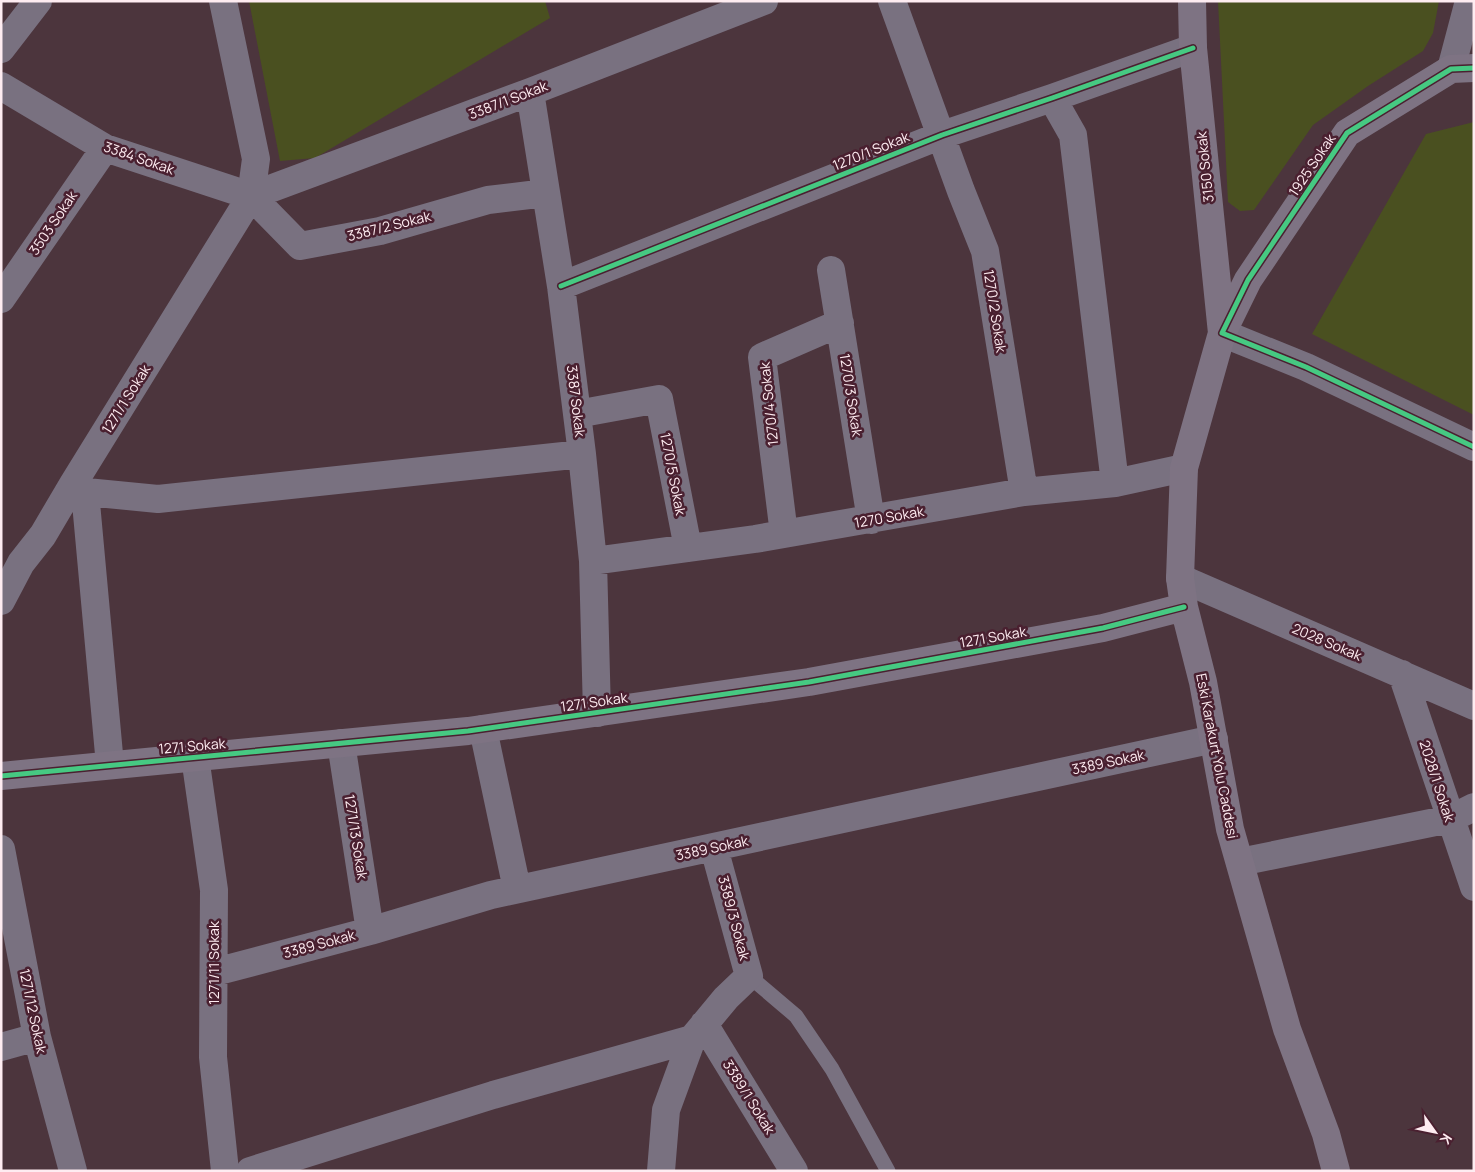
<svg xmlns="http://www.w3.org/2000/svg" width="1475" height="1172" viewBox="0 0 1475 1172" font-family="Manrope,sans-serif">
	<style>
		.green { fill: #4a5020 }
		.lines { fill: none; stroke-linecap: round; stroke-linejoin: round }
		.lane { stroke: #797180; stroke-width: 15 }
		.street { stroke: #797180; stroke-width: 28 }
		.secondary { stroke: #7e7383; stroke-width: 28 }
		.cycleway-casing { stroke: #4a2030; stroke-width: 8 }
		.cycleway { stroke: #46c982; stroke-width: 5 }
		.labels { text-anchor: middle; stroke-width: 5; stroke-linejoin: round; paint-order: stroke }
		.street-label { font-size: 14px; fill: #feecf1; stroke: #4a2030 }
	</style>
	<rect width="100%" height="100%" fill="#4c353d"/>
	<path class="green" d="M249,1H545L550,18L315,158L280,161Z
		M1218,1H1439L1433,33L1423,51L1368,86L1313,125L1254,210L1240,211L1228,202Z
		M1474,122V415L1312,334L1426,134Z"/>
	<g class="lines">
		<path class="lane" d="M749,976L796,1016L832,1069L888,1171"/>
		<path class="street" d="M892,1L961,191L985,251L1024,492
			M1,49L38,1
			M1451,69L1469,1
			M1,86L105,148L251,196L256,159L223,1
			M530,92L561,286L582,454L593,561L597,713
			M1052,98L1073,135L1115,483
			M251,196L530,92L764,1
			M251,196L300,246L380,231L488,200L546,193
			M831,270L871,520
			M561,286L942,135L1052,98L1193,48
			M1,299L105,148
			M1222,333L1306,367L1474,447
			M577,414L659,399L688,548
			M73,484L76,491L158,499L582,454
			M85,492L110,765
			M784,534L762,357L840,323
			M593,561L755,539L1024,492L1115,483L1184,468
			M1180,578L1474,706
			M1,601L21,563L43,535L73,484L251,196
			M1402,674L1474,887
			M483,729L517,889
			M341,743L370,931
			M195,757L214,890L213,1057L225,1171
			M1,849L37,1037L73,1171
			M1240,862L1450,819L1474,807
			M215,972L370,931L491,895L1214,739
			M704,1024L794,1171
			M1,1047L37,1037
			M250,1171L493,1095L692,1039
			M661,1171L666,1110L692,1039L726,998L749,976L714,848"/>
		<path class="secondary" d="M1192,1L1193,48L1222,333
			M1,776L468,731L809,682L1103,628L1184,607
			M1336,1171L1326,1134L1287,1029L1230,829L1203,682L1184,607L1180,578L1184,468L1222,333L1248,280L1347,133L1451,69L1474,68"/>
		<defs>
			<path id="cycleway" d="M1474,68L1451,69L1347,133L1248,280L1222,333L1306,367L1474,447
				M561,286L942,135L1052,98L1193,48
				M1,776L468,731L809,682L1103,628L1184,607"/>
		</defs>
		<use href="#cycleway" class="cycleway-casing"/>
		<use href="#cycleway" class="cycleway"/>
	</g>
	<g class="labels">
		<g class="street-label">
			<text transform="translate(508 100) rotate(-21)" y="5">3387/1 Sokak</text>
			<text transform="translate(871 151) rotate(-22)" y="5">1270/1 Sokak</text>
			<text transform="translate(139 158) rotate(19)" y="5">3384 Sokak</text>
			<text transform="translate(1312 165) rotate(-56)" y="5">1925 Sokak</text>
			<text transform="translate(1205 167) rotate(-96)" y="5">3150 Sokak</text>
			<text transform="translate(53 223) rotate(-56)" y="5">3503 Sokak</text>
			<text transform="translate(389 226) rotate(-14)" y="5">3387/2 Sokak</text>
			<text transform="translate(995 311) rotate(81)" y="5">1270/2 Sokak</text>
			<text transform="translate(851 395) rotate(81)" y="5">1270/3 Sokak</text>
			<text transform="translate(126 399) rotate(-58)" y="5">1271/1 Sokak</text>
			<text transform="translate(576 401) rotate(83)" y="5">3387 Sokak</text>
			<text transform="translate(769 404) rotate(-96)" y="5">1270/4 Sokak</text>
			<text transform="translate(673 474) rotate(79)" y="5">1270/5 Sokak</text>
			<text transform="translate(889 517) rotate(-10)" y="5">1270 Sokak</text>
			<text transform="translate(993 637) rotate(-10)" y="5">1271 Sokak</text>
			<text transform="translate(1327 642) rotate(23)" y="5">2028 Sokak</text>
			<text transform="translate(594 702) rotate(-8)" y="5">1271 Sokak</text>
			<text transform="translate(192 746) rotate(-5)" y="5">1271 Sokak</text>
			<text transform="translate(1217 756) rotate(79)" y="5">Eski Karakurt Yolu Caddesi</text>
			<text transform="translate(1108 762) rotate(-12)" y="5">3389 Sokak</text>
			<text transform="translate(1437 781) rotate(72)" y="5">2028/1 Sokak</text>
			<text transform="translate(356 837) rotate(81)" y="5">1271/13 Sokak</text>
			<text transform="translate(712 848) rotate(-12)" y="5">3389 Sokak</text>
			<text transform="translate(734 918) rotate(75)" y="5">3389/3 Sokak</text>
			<text transform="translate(319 944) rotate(-15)" y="5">3389 Sokak</text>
			<text transform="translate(214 963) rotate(-90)" y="5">1271/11 Sokak</text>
			<text transform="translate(33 1011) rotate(78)" y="5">1271/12 Sokak</text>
			<text transform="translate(749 1097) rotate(58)" y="5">3389/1 Sokak</text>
		</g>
	</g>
	<rect width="1475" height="1172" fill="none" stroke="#feecf1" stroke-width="5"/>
	<g transform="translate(1435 1132) rotate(123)" stroke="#4a2030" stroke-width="4" paint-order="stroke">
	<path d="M0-4L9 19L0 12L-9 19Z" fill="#feecf1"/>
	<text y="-8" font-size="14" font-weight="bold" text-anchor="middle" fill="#feecf1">K</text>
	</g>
</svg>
